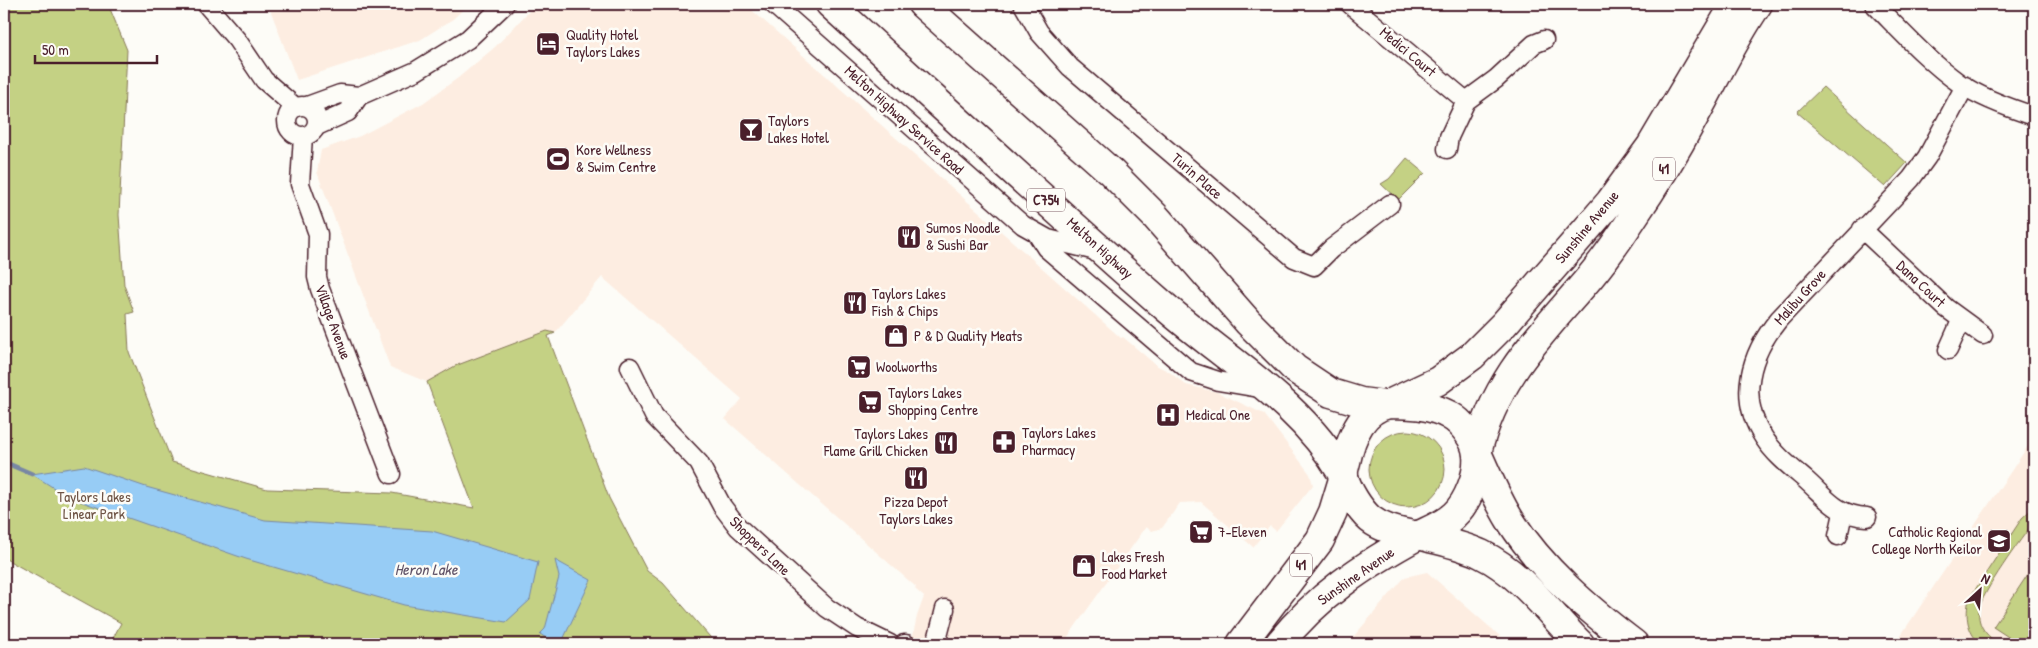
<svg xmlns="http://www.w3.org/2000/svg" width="2038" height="648" viewBox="0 0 2038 648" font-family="'Patrick Hand',sans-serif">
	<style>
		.built { fill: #fdede1 }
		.green { fill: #c4d184; stroke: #877858 }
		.water { fill: #97ccf5; stroke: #7887a4 }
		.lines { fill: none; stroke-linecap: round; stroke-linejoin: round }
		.stream { stroke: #7887a4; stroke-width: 5 }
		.minor-casing { stroke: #4a1f2b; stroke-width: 21 }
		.primary-casing { stroke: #4a1f2b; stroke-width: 31 }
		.trunk-casing { stroke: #4a1f2b; stroke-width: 31 }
		.motorway-casing { stroke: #4a1f2b; stroke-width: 31 }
		.minor { stroke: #fdfcf7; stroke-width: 18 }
		.primary { stroke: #fdfcf7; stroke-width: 28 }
		.trunk { stroke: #fdfcf7; stroke-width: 28 }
		.motorway { stroke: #fdfcf7; stroke-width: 28 }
		.labels { text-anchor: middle; stroke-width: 5; stroke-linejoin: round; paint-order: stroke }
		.shield { fill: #fdfcf7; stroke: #806168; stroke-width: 1 }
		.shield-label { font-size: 14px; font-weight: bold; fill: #4a1f2b }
		.poi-label { font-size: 15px; fill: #4a1f2b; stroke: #fdfcf7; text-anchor: start }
		.street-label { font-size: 15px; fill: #4a1f2b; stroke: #fdfcf7 }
		.park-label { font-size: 15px; fill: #6f5446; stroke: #fdfcf7 }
		.water-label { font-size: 16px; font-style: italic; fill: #615368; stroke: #fdfcf7 }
	</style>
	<rect width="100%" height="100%" fill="#fdfcf7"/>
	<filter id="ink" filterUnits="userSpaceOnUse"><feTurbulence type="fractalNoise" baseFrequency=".02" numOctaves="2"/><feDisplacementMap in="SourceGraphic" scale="10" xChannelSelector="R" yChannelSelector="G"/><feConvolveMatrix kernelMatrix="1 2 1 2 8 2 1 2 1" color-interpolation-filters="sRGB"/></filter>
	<g filter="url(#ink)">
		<path class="built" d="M268,4H469L453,19L420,40L297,80Z
			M536,4H745L1121,338L1123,337L1156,365L1168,371L1186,385L1217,392L1264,414L1310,474L1313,485L1276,531L1270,526L1253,547L1201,502L1180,503L1162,528L1152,531L1146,527L1067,638L1089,644H911L917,616L924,597L915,589L916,587L725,419L742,399L602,277L555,333L547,331L455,366L427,382L390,367L317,172L321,150L360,136L423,103L458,78L495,47Z
			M2034,437V644H1895Z
			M1427,572L1509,644H1347L1405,577Z"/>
		<path class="green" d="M4,4H108L127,50L119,215L124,285L134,312L127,314L129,352L172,462L267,489L392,493L474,508L427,382L455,366L547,331L555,333L548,336L609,498L647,571L663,583L716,644H159L154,642L153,644H110L121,623L4,558Z
			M1823,87L1907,163L1885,187L1797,112Z
			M1407,158L1425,173L1398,200L1381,184L1389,179Z
			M1369 469a38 38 0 1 1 76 0a38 38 0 1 1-76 0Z
			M2034,507V522C2023,536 1980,595 1979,610C1977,626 1987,636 1999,644H1980C1967,631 1965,616 1969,599L2022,518Z
			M2034,565V644H2019L1993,627Z"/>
		<path class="water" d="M84,466L146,487L265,520L432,531L538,562L530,600L506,622L404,605L246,559L68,497L32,474Z
			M555,560L591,580L561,644H555L540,634L545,629L559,577Z"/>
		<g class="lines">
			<path class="stream" d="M4,462L32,474"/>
			<defs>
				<path id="minor" d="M206,4L237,40L264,80L295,107
					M773,4L1023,225L1048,239L1096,251
					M1023,4L1039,32L1070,67L1294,258L1314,266L1331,249L1390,204
					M1350,4L1466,101
					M1874,4C1901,31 1928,61 1959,83C1981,98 2009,108 2034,116
					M287 121a15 15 0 1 1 30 0a15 15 0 1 1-30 0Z
					M307,106L340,94L359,96L416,71L468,39L505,4
					M317,126L348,112L359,96
					M303,136L300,184L318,234L317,277L320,289L391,474
					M1447,149L1449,137L1466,101L1496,79L1534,44L1544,40
					M1862,229L1946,308L1983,335
					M1037,234L1046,248L1191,372L1218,381L1265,389
					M1948,350L1961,321
					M630,367L654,416L699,463L722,506L738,527L827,608L857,628L890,644
					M1867,517C1837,515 1828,500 1807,481C1792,468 1775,455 1764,438C1737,398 1750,354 1779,319L1911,179L1927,157L1965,86
					M1838,536L1843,513
					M904,644H906
					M936,644L945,609"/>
				<path id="primary" d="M1389,404L1438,381L1472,356L1504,324L1585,231L1610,202L1651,146L1735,4
					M1477,453C1495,377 1542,334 1590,277C1605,259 1619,239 1632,219C1654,187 1675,153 1693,119C1715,80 1733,40 1758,4
					M1241,644L1320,540L1333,512L1344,476
					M1279,644C1317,596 1364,565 1417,536"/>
				<path id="trunk" d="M830,4C941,105 1051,207 1163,305C1226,360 1301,402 1343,475
					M922,4L1111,172L1155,216L1248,322L1295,369L1331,393L1361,402L1384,405
					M1389,404C1409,404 1431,405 1449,415C1462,422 1476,440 1477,455C1479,474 1468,502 1454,515C1444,525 1429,530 1417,536C1401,532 1384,530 1370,519C1359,509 1348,491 1344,477C1343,472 1345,466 1346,462C1351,437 1362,409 1389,404Z"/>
				<path id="motorway" d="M1478,455C1488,477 1497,499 1510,520C1542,570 1588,609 1634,644
					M1419,535C1440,541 1462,545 1481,554C1521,573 1550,614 1580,644"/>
			</defs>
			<use href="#minor" class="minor-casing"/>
			<use href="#primary" class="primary-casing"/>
			<use href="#trunk" class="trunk-casing"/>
			<use href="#motorway" class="motorway-casing"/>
			<use href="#minor" class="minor"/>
			<use href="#primary" class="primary"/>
			<use href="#trunk" class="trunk"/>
			<use href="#motorway" class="motorway"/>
		</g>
	</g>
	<defs>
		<symbol id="hotel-square" viewBox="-11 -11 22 22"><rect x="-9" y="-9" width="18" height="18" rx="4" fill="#4a1f2b" stroke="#fdfcf7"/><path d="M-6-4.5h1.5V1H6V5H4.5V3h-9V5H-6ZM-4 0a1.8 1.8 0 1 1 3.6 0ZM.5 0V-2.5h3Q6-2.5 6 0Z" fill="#fff"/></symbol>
		<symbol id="bar-square" viewBox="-11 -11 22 22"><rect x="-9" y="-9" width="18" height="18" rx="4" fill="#4a1f2b" stroke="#fdfcf7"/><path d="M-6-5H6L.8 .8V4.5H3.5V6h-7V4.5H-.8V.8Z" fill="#fff"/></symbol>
		<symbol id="stadium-square" viewBox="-11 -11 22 22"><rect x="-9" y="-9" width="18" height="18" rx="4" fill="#4a1f2b" stroke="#fdfcf7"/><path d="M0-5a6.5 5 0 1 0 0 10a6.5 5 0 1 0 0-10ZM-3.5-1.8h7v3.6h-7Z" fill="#fff"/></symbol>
		<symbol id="restaurant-square" viewBox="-11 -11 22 22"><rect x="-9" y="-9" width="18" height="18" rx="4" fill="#4a1f2b" stroke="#fdfcf7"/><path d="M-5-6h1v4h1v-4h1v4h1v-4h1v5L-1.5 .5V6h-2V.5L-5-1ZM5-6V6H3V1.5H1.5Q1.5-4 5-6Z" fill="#fff"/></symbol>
		<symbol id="shop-square" viewBox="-11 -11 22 22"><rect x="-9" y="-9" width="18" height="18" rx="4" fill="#4a1f2b" stroke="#fdfcf7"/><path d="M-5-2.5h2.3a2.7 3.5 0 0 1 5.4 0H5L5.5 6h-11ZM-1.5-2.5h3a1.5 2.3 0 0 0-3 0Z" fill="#fff"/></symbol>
		<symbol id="supermarket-square" viewBox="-11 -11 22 22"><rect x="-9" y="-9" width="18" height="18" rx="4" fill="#4a1f2b" stroke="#fdfcf7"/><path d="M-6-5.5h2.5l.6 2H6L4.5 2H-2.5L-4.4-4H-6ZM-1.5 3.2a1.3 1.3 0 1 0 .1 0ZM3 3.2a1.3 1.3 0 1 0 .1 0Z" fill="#fff"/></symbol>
		<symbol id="hospital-square" viewBox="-11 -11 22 22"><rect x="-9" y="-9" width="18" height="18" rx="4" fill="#4a1f2b" stroke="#fdfcf7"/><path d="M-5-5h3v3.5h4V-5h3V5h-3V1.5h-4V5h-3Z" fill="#fff"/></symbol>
		<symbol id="pharmacy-square" viewBox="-11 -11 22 22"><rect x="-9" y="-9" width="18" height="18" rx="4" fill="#4a1f2b" stroke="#fdfcf7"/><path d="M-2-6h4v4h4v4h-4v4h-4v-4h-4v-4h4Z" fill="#fff"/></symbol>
		<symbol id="school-square" viewBox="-11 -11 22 22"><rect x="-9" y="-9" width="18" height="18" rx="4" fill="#4a1f2b" stroke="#fdfcf7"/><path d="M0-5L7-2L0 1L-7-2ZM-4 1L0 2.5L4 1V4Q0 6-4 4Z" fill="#fff"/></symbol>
	</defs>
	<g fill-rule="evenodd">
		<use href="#hotel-square" x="534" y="30" width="28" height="28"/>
		<use href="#bar-square" x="737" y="116" width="28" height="28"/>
		<use href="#stadium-square" x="544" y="145" width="28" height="28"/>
		<use href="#restaurant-square" x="895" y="223" width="28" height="28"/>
		<use href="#restaurant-square" x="841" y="289" width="28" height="28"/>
		<use href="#shop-square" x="882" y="322" width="28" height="28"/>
		<use href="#supermarket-square" x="845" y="353" width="28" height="28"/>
		<use href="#supermarket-square" x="856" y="388" width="28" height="28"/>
		<use href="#hospital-square" x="1154" y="401" width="28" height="28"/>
		<use href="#pharmacy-square" x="990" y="428" width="28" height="28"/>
		<use href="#restaurant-square" x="932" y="429" width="28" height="28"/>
		<use href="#restaurant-square" x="902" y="464" width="28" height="28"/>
		<use href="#supermarket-square" x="1187" y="518" width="28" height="28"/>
		<use href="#school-square" x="1985" y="527" width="28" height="28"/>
		<use href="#shop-square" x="1070" y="552" width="28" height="28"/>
	</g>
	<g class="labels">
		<g class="shield">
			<rect x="1653" y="157.5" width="22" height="23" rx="4"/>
			<rect x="1027" y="188.5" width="38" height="23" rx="4"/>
			<rect x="1290" y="553.5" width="22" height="23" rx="4"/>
		</g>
		<g class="shield-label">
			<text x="1664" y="174">41</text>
			<text x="1046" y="205">C754</text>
			<text x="1301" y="570">41</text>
		</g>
		<g class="poi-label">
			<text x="566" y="40">Quality Hotel<tspan x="566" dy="17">Taylors Lakes</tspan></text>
			<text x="768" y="126">Taylors<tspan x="768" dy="17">Lakes Hotel</tspan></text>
			<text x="576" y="155">Kore Wellness<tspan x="576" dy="17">&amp; Swim Centre</tspan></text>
			<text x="926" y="233">Sumos Noodle<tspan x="926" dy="17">&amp; Sushi Bar</tspan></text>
			<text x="872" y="299">Taylors Lakes<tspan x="872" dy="17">Fish &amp; Chips</tspan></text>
			<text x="914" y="341">P &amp; D Quality Meats</text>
			<text x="876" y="372">Woolworths</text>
			<text x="888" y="398">Taylors Lakes<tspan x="888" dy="17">Shopping Centre</tspan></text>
			<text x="1186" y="420">Medical One</text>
			<text x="1022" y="438">Taylors Lakes<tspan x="1022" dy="17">Pharmacy</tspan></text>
			<text x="928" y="439" text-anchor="end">Taylors Lakes<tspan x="928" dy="17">Flame Grill Chicken</tspan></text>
			<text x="916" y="507" text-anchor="middle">Pizza Depot<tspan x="916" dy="17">Taylors Lakes</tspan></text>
			<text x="1218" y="537">7-Eleven</text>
			<text x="1982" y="537" text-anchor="end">Catholic Regional<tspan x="1982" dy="17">College North Keilor</tspan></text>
			<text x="1102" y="562">Lakes Fresh<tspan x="1102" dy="17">Food Market</tspan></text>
		</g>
		<g class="street-label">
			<text transform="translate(1408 52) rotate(40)" y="5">Medici Court</text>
			<text transform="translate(904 120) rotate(42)" y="5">Melton Highway Service Road</text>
			<text transform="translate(1197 176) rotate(41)" y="5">Turin Place</text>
			<text transform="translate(1587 227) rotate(-50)" y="5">Sunshine Avenue</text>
			<text transform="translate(1100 248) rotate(42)" y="5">Melton Highway</text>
			<text transform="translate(1921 284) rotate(43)" y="5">Dana Court</text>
			<text transform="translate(1800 297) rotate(-48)" y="5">Malibu Grove</text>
			<text transform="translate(333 322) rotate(70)" y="5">Village Avenue</text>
			<text transform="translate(760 546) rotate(44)" y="5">Shoppers Lane</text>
			<text transform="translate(1356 576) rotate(-35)" y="5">Sunshine Avenue</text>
		</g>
		<g class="park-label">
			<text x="94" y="502">Taylors Lakes<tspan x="94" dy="17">Linear Park</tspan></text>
		</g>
		<g class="water-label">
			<text x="426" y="575">Heron Lake</text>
		</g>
	</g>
	<rect width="2038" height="648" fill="none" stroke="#fdfcf7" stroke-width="20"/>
	<rect x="10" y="10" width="2018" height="628" fill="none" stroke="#4a1f2b" stroke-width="2" filter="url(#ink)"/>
	<g transform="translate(1980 590) rotate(26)" stroke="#fdfcf7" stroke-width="4" paint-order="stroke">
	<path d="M0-4L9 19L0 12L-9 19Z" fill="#4a1f2b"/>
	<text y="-8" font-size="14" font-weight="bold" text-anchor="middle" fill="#4a1f2b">N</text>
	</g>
	<path d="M35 55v8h122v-8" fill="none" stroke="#4a1f2b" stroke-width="2.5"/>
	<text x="42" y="55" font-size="15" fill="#4a1f2b" stroke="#fdfcf7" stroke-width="4" paint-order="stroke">50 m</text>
</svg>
